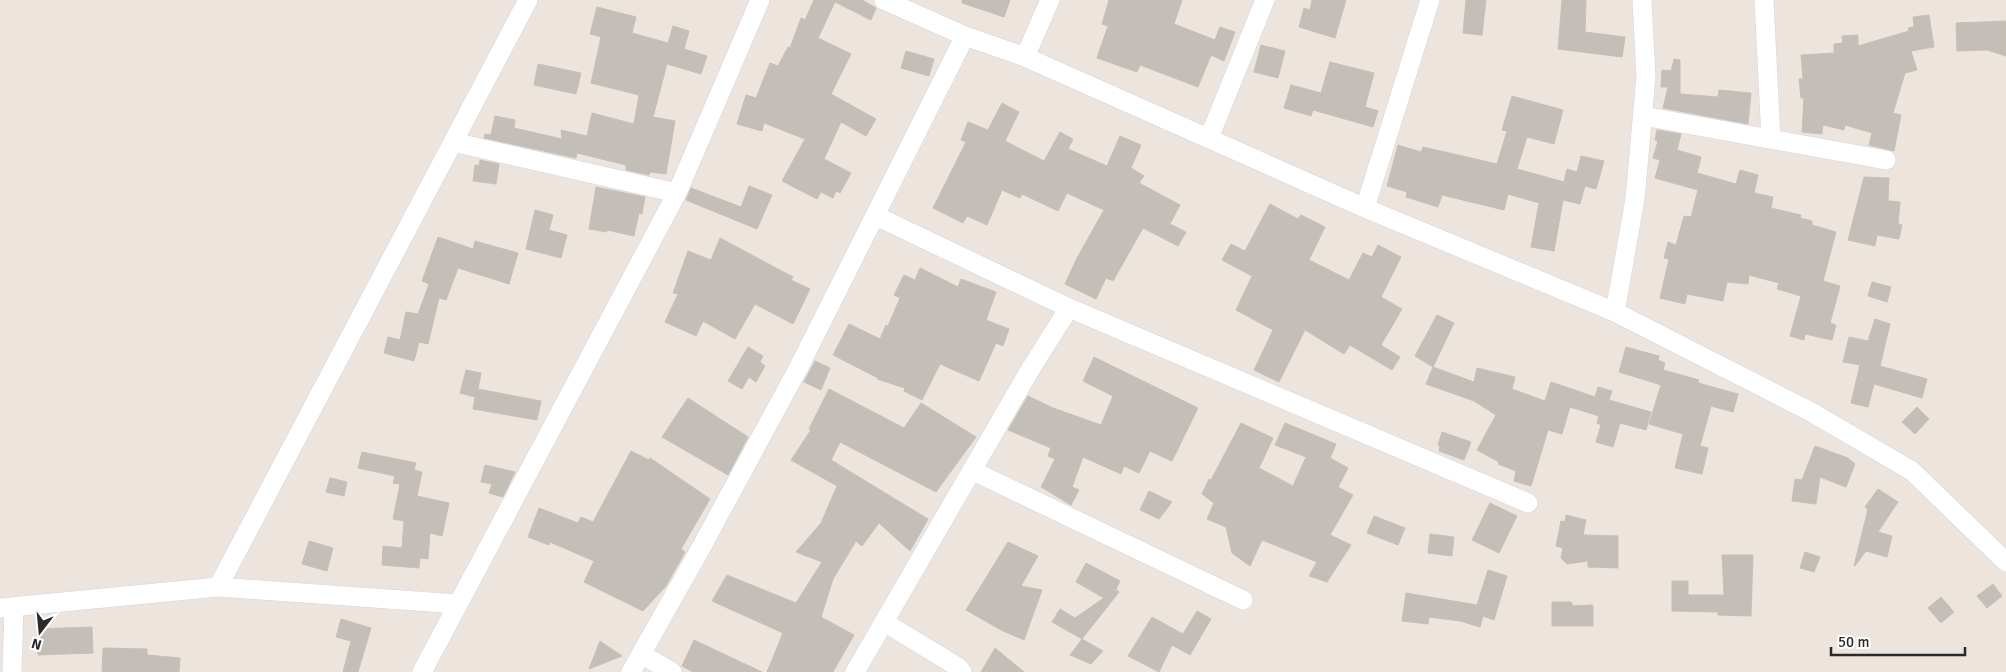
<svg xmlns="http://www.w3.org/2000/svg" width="2006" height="672" font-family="Signika,sans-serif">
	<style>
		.building { fill: #c4beb9; stroke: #c7c0b6 }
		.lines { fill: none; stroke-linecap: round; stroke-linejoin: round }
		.minor-casing { stroke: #d2d6e2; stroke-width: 20 }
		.minor { stroke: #fff; stroke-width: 19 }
	</style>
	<rect width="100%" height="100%" fill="#ece4dd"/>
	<path class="building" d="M814,0H862L876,8L871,20L835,2L818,38L851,54L831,94L876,119L866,136L841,122L824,159L851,173L840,193L836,191L833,198L821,192L817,199L782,181L805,139L764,123L762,131L737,124L746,95L756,98L770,63L778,66L788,47L790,48L801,18L805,20Z
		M962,0H1010L1004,17L962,3Z
		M1109,0H1182L1174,24L1215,40L1220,27L1235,32L1224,61L1211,55L1198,87L1140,65L1137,72L1097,58L1108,26L1102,24Z
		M1312,0H1346L1335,38L1299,27L1304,8L1310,10Z
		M1466,0H1486L1482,35L1463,33Z
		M1562,0H1586L1585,32L1625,37L1622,57L1558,49Z
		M597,7L636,17L632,33L668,43L673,26L689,31L684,49L707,56L701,74L667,64L653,117L675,121L666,174L650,172L649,175L626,170V165L577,153L576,158L484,138L485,134L491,135L495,116L515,120L514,128L562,139L561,130L587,136L592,113L634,124L639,95L591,83L601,37L590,34Z
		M1929,15L1934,47L1911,51L1917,70L1905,73L1893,113L1901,115L1894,151L1869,145L1872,133L1845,125L1844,130L1823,125L1822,134L1802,132L1804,98H1801L1799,79H1803L1801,55L1834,53V44L1843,43L1842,36L1858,35V46L1909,31L1908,28L1914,27L1913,17Z
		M2006,21V56L1987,50L1957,51L1956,23Z
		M1261,45L1285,51L1278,78L1254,72Z
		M906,51L934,59L929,76L901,68Z
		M1674,59L1680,60V94L1718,97L1719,90L1751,93L1748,124L1663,108L1668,87H1661L1662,70L1671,71Z
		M1330,62L1374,73L1365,107L1378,111L1373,127L1313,110L1311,116L1284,108L1291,85L1321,93Z
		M538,64L581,73L576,94L534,85Z
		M1512,96L1563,110L1554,144L1527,137L1517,169L1564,182L1567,169L1577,172L1581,156L1604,161L1596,189L1585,186L1580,204L1563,200L1554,251L1531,247L1539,203L1508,194L1504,210L1442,195L1438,207L1406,197L1407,192L1387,186L1398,145L1421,152L1423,147L1497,164L1507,131L1502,130Z
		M1002,103L1019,112L1005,141L1044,161L1060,132L1073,139L1068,149L1107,166L1120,136L1141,145L1131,168L1144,176L1139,183L1180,205L1170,224L1186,232L1178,246L1143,228L1113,281L1106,278L1096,299L1065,284L1077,258L1104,210L1067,193L1058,211L1022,194L1020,198L1002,190L987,225L967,216L963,223L933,208L966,142L961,140L968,122L988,130Z
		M1657,130L1681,134L1677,150L1701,157L1697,173L1736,184L1740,170L1758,175L1754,193L1773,197L1771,208L1801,215L1800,218L1812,221V225L1836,232L1823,281L1840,286L1830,323L1836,325L1832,340L1805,334L1804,340L1790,336L1801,296L1777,289L1779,283L1749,275L1748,284L1727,282L1723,301L1687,294L1685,304L1660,298L1669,259L1664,258L1668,242L1676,245L1684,216L1691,217L1698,190L1655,178L1660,160L1653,158L1658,141L1655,140Z
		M480,160L499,164L496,184L473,181L475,165L479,166Z
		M1864,177L1889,178L1888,201L1900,202L1898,224L1902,225L1899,239L1877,235L1875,246L1848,240Z
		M749,186L772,195L757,229L686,200L691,188L741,207Z
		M596,187L645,197L642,214L639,213L634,236L607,230V232L589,229Z
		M1270,204L1298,219L1301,215L1325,227L1309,260L1349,280L1363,253L1372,257L1378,245L1401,257L1381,297L1402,309L1381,345L1400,357L1392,370L1350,345L1344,354L1305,330L1279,382L1254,370L1273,330L1236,310L1252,276L1222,260L1231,244L1245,251Z
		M535,210L553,215L549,230L567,235L561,258L526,249Z
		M438,237L473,249L475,241L518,253L509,284L458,268L446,300L439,298L428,344L419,342L414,361L384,353L388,337L400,340L406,312L418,314L429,284L422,281Z
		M720,238L793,277L791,280L810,289L793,324L755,304L735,339L703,321L696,336L665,322L678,294L673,293L688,251L711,260Z
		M920,268L958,287L961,279L996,292L986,320L1009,329L1003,346L996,343L979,381L940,364L922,400L904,391L905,388L877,379L878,378L833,355L849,324L880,339L886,325L888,326L900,298L894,295L904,275L915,280Z
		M1872,282L1891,287L1887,302L1868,296Z
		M1437,315L1454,323L1433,367L1415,356Z
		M1875,319L1890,324L1880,366L1927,379L1922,398L1874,384L1868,407L1851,403L1860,365L1843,362L1849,337L1868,341Z
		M748,347L763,356L760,362L765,366L756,382L749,377L742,389L728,381Z
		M1626,347L1659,356L1658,360L1665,363L1663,370L1699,380L1698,383L1738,394L1733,412L1711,406L1700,446L1708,448L1702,474L1675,468L1683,434L1649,424L1661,385L1619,372Z
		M1094,357L1198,408L1172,461L1150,451L1139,473L1124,466L1121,474L1083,457L1072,487L1079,490L1071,505L1041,487L1055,459L1048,456L1051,448L1008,430L1028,396L1053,408L1101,425L1113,396L1083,381Z
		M815,361L830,368L821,390L804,382Z
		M1433,367L1474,382L1477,368L1515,377L1512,389L1545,401L1551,382L1595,397L1598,387L1612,391L1609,400L1651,412L1646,430L1620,423L1613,447L1596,442L1601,425L1597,423L1599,416L1570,407L1562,434L1548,430L1531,486L1514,481L1516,471L1498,464L1499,462L1477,450L1496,415L1474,401L1426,384Z
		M466,370L481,373L478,389L541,401L537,420L473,409L475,397L460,393Z
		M829,389L904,428L921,403L976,437L936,492L840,442L831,460L928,519L910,551L879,523L862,546L856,541L833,579L821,617L854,635L833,672H767L783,633L712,601L727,575L796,603L822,562L796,552L821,523L837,486L791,460L811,430L809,429Z
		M688,398L748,437L728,475L662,437Z
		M1917,407L1929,419L1915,434L1902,422Z
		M1241,423L1273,438L1259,468L1293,486L1306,457L1275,445L1285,423L1336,444L1330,458L1348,468L1338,487L1353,495L1330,535L1351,545L1327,582L1309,576L1317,562L1262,540L1250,566L1232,553L1226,527L1207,519L1214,503L1202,494L1209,479L1211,480Z
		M1442,432L1471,442L1464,460L1439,451L1440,446L1438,445Z
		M1815,446L1848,458L1855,464L1846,487L1820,477L1816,504L1792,501L1795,479L1802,480Z
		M631,451L649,460L650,458L710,499L681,549L685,552L666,586L643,611L584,582L594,561L550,542L549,545L528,537L539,508L578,523L581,517L593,522Z
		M362,452L416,463L414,470L422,472L417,496L449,503L442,536L430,533L428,559L420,558L419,568L382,565L383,546L402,548L404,521L393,519L400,484L393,483L395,476L358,468Z
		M485,465L515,472L503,497L489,493L492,484L481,482Z
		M330,478L347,482L344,496L326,492Z
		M1878,489L1898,502L1878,532L1892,536L1887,557L1866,551L1855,566H1854L1868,509L1865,507Z
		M1149,491L1172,502L1159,519L1140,510Z
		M1490,503L1517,516L1499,553L1472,540Z
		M1566,515L1586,520L1583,535L1618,536V568L1588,567V561L1567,564L1561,558L1563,548L1556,546L1561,521L1565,522Z
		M1374,516L1405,528L1398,545L1367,533Z
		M1430,534L1454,537L1452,556L1428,553Z
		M309,541L333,548L327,571L302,564Z
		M1008,542L1038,556L1021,586L1042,590L1024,640L1001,630L966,610Z
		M1805,552L1820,557L1814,572L1800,568Z
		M1722,555H1753L1751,616L1718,615V612L1672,611V581H1688V595H1724Z
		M1086,563L1120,581L1115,591L1117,590L1119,592L1082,639L1052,622L1060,609L1075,618L1104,598L1076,582Z
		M1488,570L1507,576L1494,620L1483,616L1480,627L1460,621L1429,617L1428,624L1402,621L1406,593L1477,605Z
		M1993,584L2002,596L1987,608L1977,596Z
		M1941,597L1954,612L1941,623L1928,608Z
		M1552,602H1571L1573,606L1593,605V626H1552Z
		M1197,611L1211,619L1190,655L1172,645L1159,672L1128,656L1152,617L1183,634Z
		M341,619L371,628L358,672H343L351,641L336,637Z
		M92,627L93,653L38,655L37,629Z
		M1082,639L1103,651L1091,664L1070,655Z
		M694,640L762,672H693L682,666Z
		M600,641L622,656L589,669Z
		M103,648L147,649V655L180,658L179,672H102Z
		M995,648L1024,672H981Z"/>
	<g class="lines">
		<defs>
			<path id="minor" d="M884,0L965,36L1025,57L1365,208L1615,312L1813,413L1912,471L2006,562
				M1764,0L1771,139
				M1025,57L1050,0
				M1643,116L1886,160
				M1209,138L1265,0
				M453,142L677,193
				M1365,208L1430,0
				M876,216L1069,308L1528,503
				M1615,312L1635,199L1646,76L1642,0
				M973,471L1243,600
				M218,587L528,0
				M0,608L218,587L458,604
				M884,622L958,667L962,672
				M641,654L672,672
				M12,672L14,607
				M422,672L677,193L760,0
				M631,672L697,555L799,367L965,36
				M855,672L1030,370L1069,308"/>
		</defs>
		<use href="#minor" class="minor-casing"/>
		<use href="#minor" class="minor"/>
	</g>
	<g transform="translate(40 632) rotate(196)" stroke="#ffffff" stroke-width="4" paint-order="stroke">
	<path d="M0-4L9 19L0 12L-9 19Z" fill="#2a2a2a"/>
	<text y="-8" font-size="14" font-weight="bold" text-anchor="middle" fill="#2a2a2a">N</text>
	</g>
	<path d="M1831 647v8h134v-8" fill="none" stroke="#2a2a2a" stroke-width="2.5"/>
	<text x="1838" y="647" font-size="15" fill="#2a2a2a" stroke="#ffffff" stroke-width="4" paint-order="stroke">50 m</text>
</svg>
